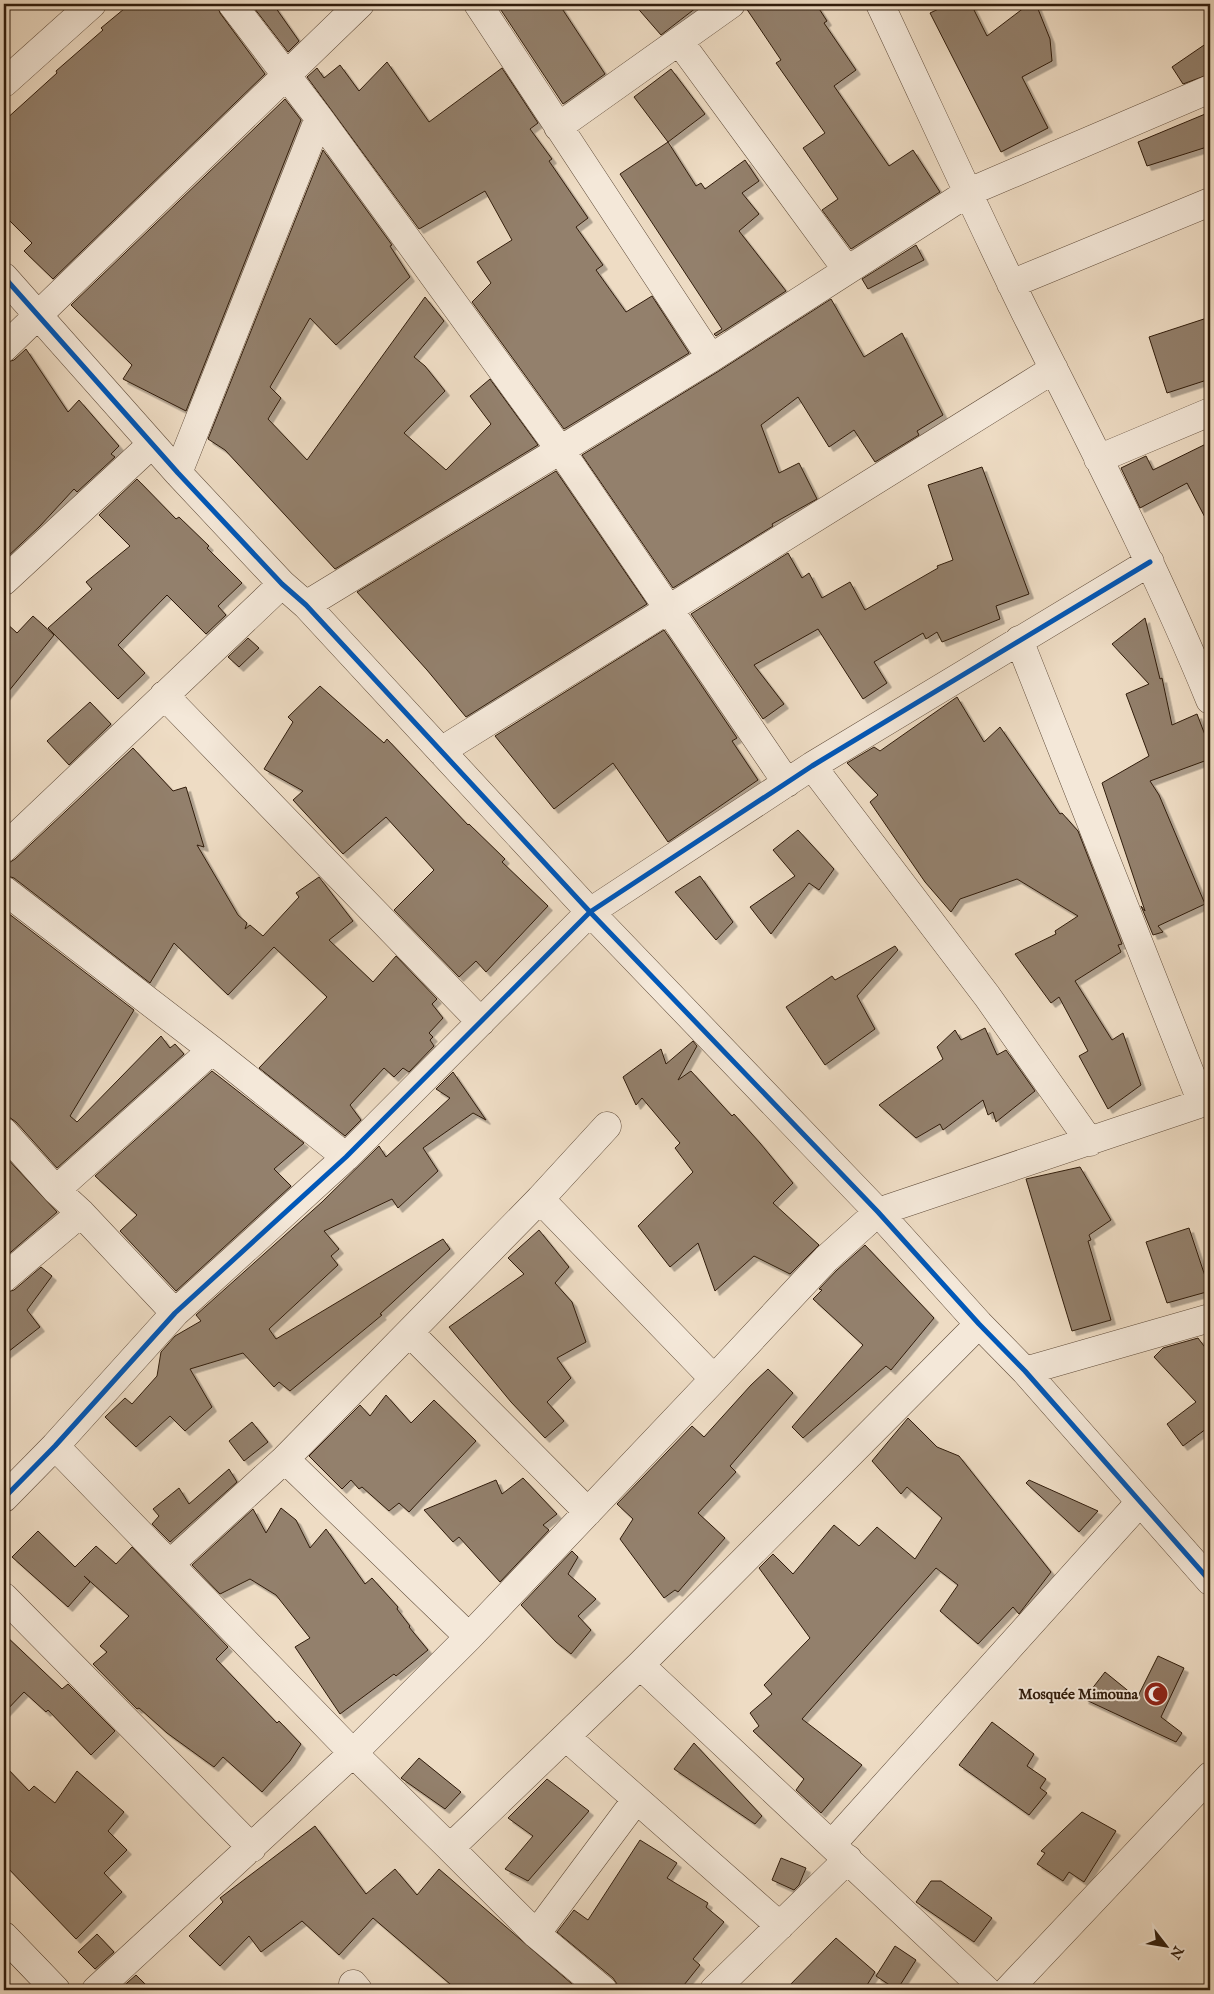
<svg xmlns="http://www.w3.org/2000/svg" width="1214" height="1994" font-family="'IM FELL English',serif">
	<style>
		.building { fill: #93806c; stroke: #301c0c; filter: url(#shadow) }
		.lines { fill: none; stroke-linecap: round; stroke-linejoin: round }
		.street-casing { stroke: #604c3a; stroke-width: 29 }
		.secondary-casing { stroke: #301c0c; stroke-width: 29 }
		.street { stroke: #f4e8d9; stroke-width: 28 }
		.secondary { stroke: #f4e8d9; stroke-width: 28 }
		.cycleway-casing { stroke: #f4e8d9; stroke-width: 8 }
		.cycleway { stroke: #0057b8; stroke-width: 5 }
		.labels { text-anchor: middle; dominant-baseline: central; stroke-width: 4; stroke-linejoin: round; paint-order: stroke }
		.poi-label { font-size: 15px; font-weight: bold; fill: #301c0c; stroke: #f4e8d9; text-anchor: end }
	</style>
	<defs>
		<filter id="shadow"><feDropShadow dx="4.5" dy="4.5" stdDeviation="0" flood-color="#0004"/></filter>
	</defs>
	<rect width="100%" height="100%" fill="#eedcc4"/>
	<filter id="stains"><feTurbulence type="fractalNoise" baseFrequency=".004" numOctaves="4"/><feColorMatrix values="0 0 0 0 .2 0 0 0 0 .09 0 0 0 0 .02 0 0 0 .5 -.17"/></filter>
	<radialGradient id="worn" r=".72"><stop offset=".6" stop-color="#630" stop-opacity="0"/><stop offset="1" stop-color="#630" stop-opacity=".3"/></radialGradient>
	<path class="building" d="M130,4H217L220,13L265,74L53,279L24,251L32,243L4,215V121L57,73L56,71L103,30L101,28Z
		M251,4H273L299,41L288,52Z
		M497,4H559L605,74L563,104Z
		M634,4H701L661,35Z
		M746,4H816L827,21L824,23L856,70L834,86L889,166L913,150L940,192L851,249L822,210L838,199L803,148L825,133L776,63L781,60L746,8Z
		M949,4H971L987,36L1029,4H1036L1050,39L1052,61L1022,77L1048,128L1001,152L930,13Z
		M1210,41V74L1183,84L1172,67Z
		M387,62L429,122L502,68L538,123L530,129L552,159L549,161L588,218L576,227L603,265L596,270L626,312L652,296L689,353L564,429L472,302L491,283L477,262L512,240L485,191L419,229L307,77L317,68L324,78L340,65L359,91Z
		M671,69L705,114L668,142L634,97Z
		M285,99L301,120L186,411L123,379L132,365L71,305Z
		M1210,112V146L1147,166L1138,142Z
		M668,142L696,186L701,183L705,189L745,160L759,181L742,193L759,214L739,231L786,291L716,336L714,334L722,329L620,174Z
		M323,150L392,245L390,246L410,277L336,345L310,318L270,387L281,398L268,419L307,460L425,297L444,321L414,357L425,366L445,391L404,433L446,470L491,424L470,396L490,379L538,445L335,569L225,450L208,439Z
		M916,245L924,260L868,289L862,279Z
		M831,299L864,357L902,333L943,415L917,431L919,435L875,462L854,430L829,447L798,397L761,425L779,473L799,463L817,499L772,524L773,526L673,588L582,455L719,371Z
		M1210,317V379L1167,393L1149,337Z
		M26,349L68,412L79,400L119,446L111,454L115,457L77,492L74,489L40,526L4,560V363L14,360Z
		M1210,442V527L1187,483L1140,508L1121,468L1146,456L1153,470Z
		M982,467L1029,594L996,606L1000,619L942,642L937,632L926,639L923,633L874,662L887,683L863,699L818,629L754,665L784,704L763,719L691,614L788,553L802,578L809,573L822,598L850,582L865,610L938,568L937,566L953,560L928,485Z
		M556,471L647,604L466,717L427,670L357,592Z
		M137,479L176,519L179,517L209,546L207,548L242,583L218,606L226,615L206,634L167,595L118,645L145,673L118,699L48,628L92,589L86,582L130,546L99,515Z
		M33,616L54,635L4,697V621L17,633Z
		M1145,618L1160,679L1162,678L1172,725L1197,714L1210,748V759L1150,781L1159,795L1205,904L1158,926L1163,932L1153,935L1141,906L1145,911L1102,783L1149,756L1126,694L1149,684L1112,644Z
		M664,630L737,738L732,741L758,780L668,842L613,763L554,809L495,736Z
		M248,638L259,648L239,667L228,657Z
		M320,686L384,743L387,739L468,825L469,824L505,859L502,862L548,906L486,972L476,961L459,977L394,910L434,870L386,817L343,854L293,800L303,791L264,769L293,722L288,717Z
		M957,697L984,742L1000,727L1060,814L1062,813L1078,831L1122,944L1118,945L1121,952L1075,981L1112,1040L1123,1033L1141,1085L1108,1109L1079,1056L1088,1051L1059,997L1051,1003L1015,954L1056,934L1055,931L1078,916L1017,879L960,899L951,912L925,882L870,802L878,795L847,763L874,747L880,751Z
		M90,702L111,724L69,765L47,741Z
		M133,748L173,791L186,787L204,847L197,845L238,915L247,923L245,929L250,925L263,936L299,897L296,893L319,877L353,921L329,940L373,982L396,956L437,999L432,1004L443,1018L429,1033L433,1037L430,1040L434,1046L409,1072L403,1068L394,1077L384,1068L350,1105L361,1120L345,1136L259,1068L327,997L274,947L228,995L174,943L150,983L14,878L4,875V866L15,859Z
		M798,830L834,869L819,890L809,883L771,934L750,907L795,876L773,850Z
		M700,876L733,922L716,940L675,892Z
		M4,910L134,1010L70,1116L77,1122L161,1036L170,1048L175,1044L184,1054L57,1168L16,1122L9,1117H4Z
		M895,946L898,950L857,996L875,1029L825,1065L786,1007L832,976L835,980Z
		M985,1028L997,1055L1006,1050L1035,1091L996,1122L993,1112L988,1115L983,1100L943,1130L940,1124L916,1138L879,1105L943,1059L937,1047L955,1030L961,1040Z
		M693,1041L697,1046L678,1080L691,1071L732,1116L734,1114L760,1143L793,1183L773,1203L819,1245L790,1274L754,1256L715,1291L698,1243L670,1267L638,1226L693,1172L675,1148L680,1143L642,1098L636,1105L623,1077L661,1049L666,1064Z
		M212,1071L304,1143L274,1169L291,1186L176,1291L120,1231L137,1215L95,1176Z
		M453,1072L486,1120L473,1113L423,1148L438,1171L398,1208L392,1199L324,1231L339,1249L331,1256L338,1265L269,1329L276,1339L443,1239L450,1249L380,1314L382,1315L290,1391L279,1382L274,1387L243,1353L190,1369L212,1407L185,1431L170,1416L136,1447L105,1417L125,1398L132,1404L157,1376L161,1352L175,1336L201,1321L196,1315L322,1202L379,1146L386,1157L450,1098L436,1089Z
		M4,1155L57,1212L4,1258Z
		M1080,1167L1111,1220L1089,1235L1091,1240L1088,1241L1111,1320L1072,1331L1026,1179Z
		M1189,1228L1210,1291L1167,1303L1146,1242Z
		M539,1230L569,1267L555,1283L572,1302L586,1342L557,1358L571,1378L547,1402L564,1421L545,1438L511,1402L449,1327L524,1274L508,1258Z
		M865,1245L934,1318L891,1370L886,1366L803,1438L792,1427L863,1345L813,1299L822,1290L819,1289L837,1270Z
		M41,1267L52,1276L27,1310L40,1327L4,1355V1293L14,1290Z
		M1198,1338L1210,1354V1426L1183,1446L1167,1424L1196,1402L1154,1357L1163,1348Z
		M768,1369L793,1393L730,1466L736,1472L698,1513L725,1538L678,1592L675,1590L664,1598L620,1539L633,1519L617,1504L692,1426L704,1437L751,1385Z
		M386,1395L411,1423L434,1400L476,1441L409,1512L399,1503L389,1511L362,1487L359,1489L351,1480L342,1489L309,1456L360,1405L370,1416Z
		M908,1418L937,1447L959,1456L1051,1572L1019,1614L1013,1607L978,1644L940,1611L958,1585L936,1568L802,1719L862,1765L821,1813L796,1790L804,1779L753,1731L759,1726L750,1713L772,1694L764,1685L810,1638L759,1568L773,1554L793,1574L834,1525L859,1546L877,1527L915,1559L942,1518L907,1487L901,1494L872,1461Z
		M252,1422L268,1442L244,1461L229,1441Z
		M229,1469L237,1482L170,1542L152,1524L159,1516L153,1509L179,1488L189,1504Z
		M523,1478L557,1514L543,1525L549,1530L500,1582L459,1537L453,1542L424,1510L496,1480L502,1494Z
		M1029,1480L1098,1511L1079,1532L1026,1483Z
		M281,1508L296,1520L310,1548L326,1529L365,1584L372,1578L398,1607L397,1609L410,1626L409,1627L428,1650L396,1676L394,1674L340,1714L295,1647L310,1638L276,1595L250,1579L220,1594L192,1565L253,1509L266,1533Z
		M38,1531L75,1567L96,1546L116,1564L132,1547L228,1647L216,1659L277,1723L279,1721L301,1744L290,1761L262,1792L223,1757L214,1767L167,1733L139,1708L137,1709L93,1664L107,1652L100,1646L129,1616L84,1576L90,1582L68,1607L12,1557Z
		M572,1551L578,1557L568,1574L596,1599L578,1616L591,1630L571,1654L556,1642L521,1605Z
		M4,1634L62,1689L68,1684L115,1731L91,1755L48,1710L46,1712L24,1692L4,1713Z
		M1158,1656L1184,1668L1161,1717L1182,1733L1176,1742L1084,1699L1105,1672L1137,1698Z
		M992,1722L1034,1754L1027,1766L1046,1779L1040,1788L1047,1793L1029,1815L959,1765Z
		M694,1743L762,1816L755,1824L674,1769Z
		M419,1758L461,1792L445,1809L401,1778Z
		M4,1765L29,1791L34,1786L55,1803L77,1771L124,1812L108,1831L127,1850L104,1873L122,1892L76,1939L4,1864Z
		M547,1779L589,1811L528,1881L505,1869L533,1836L508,1818Z
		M1082,1812L1116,1831L1084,1882L1069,1872L1063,1881L1037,1864L1045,1853L1041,1851Z
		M315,1826L366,1894L395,1869L417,1895L439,1869L579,1990H457L373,1918L339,1955L302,1921L261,1952L249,1936L220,1966L189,1936L223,1902L220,1898Z
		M640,1840L677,1863L667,1878L708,1903L706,1907L724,1922L693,1959L700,1965L680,1990H618L617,1984L613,1978L557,1932L574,1910L588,1920Z
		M781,1858L806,1868L799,1885L794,1890L772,1880Z
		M931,1881H941L992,1918L974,1942L916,1902Z
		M97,1934L114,1952L95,1969L78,1952Z
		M836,1938L875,1972L864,1990H785Z
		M895,1946L916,1960L897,1990L876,1976Z
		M136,1975L151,1990H119Z"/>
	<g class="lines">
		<defs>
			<path id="street" d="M232,4L319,118L561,451L787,783
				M478,4L711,358
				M880,4C928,106 975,210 1025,312C1089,440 1156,567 1210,700
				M679,41L847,270
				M4,83L92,4
				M558,127L731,4
				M4,277L178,473L282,584L306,605L590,912L878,1212L979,1324L1025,1371L1210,1581
				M1011,284L1210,202
				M4,348L360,4
				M1098,459L1210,412
				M178,473L319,118
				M4,581L152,444
				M306,605L711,358L969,192L1210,89
				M164,695L481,1022
				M441,751L1054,369
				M812,766L987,996L1090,1142
				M4,848L282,584
				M4,890L212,1050L346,1157
				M4,1132L56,1190L81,1213L175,1313
				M56,1190L212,1050
				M540,1199L714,1379
				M4,1278L81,1213
				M410,1333L588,1512
				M1025,1371L1210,1318
				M55,1446L353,1753L450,1848L640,1665L979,1324
				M4,1498L55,1446L175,1313L346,1157L590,912L812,766L1150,562
				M171,1563L285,1459L540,1199L607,1126
				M4,1597L252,1848
				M469,1637L714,1379L826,1259L878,1212L1202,1103L1019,640
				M640,1665L986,1990
				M566,1737L780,1926
				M832,1844L1140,1502
				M450,1848L536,1934L603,1990
				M536,1934L636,1800
				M353,1984L358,1990
				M96,1990L353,1753L469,1637L285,1459
				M714,1990L848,1859
				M1008,1990L1210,1776"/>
			<path id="secondary" d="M4,1936L56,1990"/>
		</defs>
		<use href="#street" class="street-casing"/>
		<use href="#secondary" class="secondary-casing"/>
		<use href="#street" class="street"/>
		<use href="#secondary" class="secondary"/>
		<defs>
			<path id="cycleway" d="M4,277L178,473L282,584L306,605L590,912L878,1212L979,1324L1025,1371L1210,1581
				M4,1498L55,1446L175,1313L346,1157L590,912L812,766L1150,562"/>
		</defs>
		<use href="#cycleway" class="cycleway-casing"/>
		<use href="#cycleway" class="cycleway"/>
	</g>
	<defs>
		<symbol id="mosque-disc" viewBox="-11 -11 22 22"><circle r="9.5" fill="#8f2418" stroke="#f4e8d9"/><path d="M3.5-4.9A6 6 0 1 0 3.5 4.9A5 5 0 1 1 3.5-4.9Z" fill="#fff"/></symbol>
	</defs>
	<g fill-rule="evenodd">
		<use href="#mosque-disc" x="1142" y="1680" width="28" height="28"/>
	</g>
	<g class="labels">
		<g class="poi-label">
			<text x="1138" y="1694">Mosquée Mimouna</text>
		</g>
	</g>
	<rect width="1214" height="1994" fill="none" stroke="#eedcc4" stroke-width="20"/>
	<rect x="5" y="5" width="1204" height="1984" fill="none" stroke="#301c0c" stroke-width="2.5"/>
	<rect x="10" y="10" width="1194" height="1974" fill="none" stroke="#301c0c"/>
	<g transform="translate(1166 1946) rotate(121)" stroke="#f4e8d9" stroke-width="4" paint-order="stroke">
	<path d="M0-4L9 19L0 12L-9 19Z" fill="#301c0c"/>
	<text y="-8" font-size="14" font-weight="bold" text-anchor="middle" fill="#301c0c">N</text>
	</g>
	<rect width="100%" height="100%" filter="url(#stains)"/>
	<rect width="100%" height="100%" fill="url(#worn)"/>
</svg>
